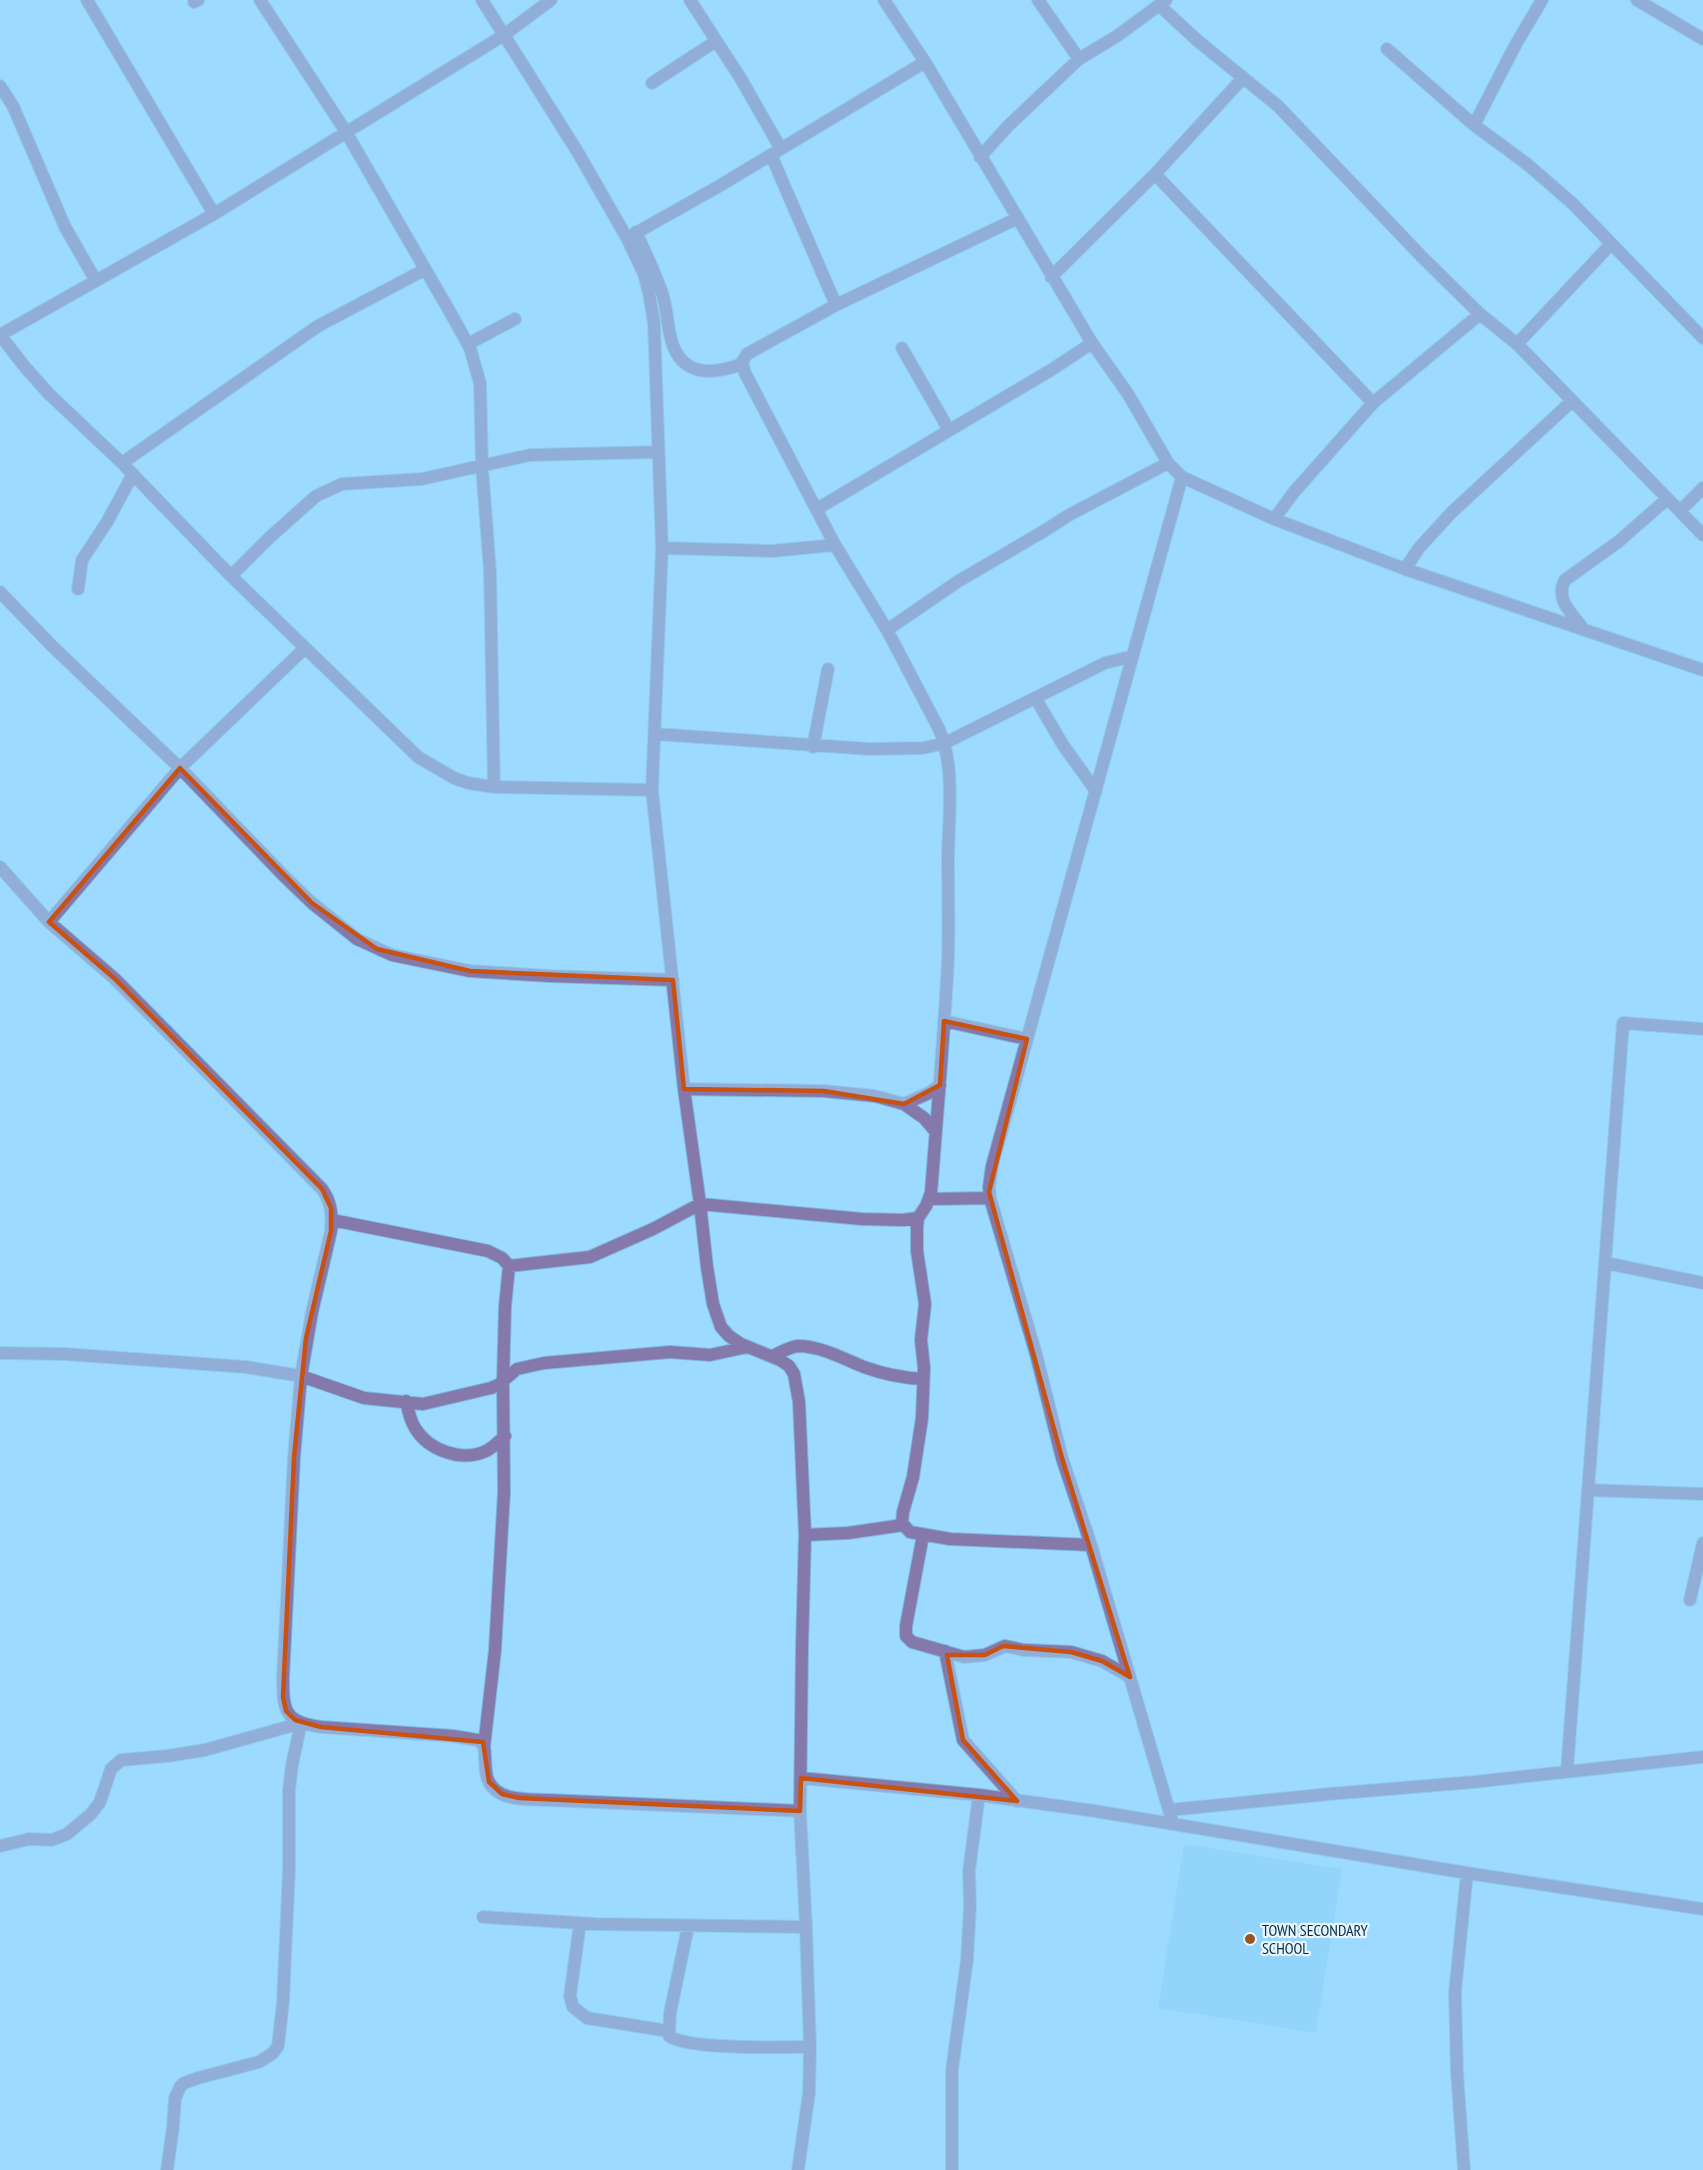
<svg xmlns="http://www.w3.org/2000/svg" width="1703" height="2170" font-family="'PT Sans Narrow',sans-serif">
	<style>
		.built { fill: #88cdf4 }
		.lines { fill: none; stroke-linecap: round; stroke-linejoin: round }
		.minor-casing { stroke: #7fb8d9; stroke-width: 14 }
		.minor { stroke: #8479aa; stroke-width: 12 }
		.marked { fill: none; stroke: #c75214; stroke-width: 4.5; stroke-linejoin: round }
		.poi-dot { fill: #965422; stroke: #e6f5fe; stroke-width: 2 }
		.labels { text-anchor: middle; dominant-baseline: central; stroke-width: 4.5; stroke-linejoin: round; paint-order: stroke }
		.poi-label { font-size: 16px; fill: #092d3f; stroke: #e6f5fe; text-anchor: start }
	</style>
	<rect width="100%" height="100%" fill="#9cdbff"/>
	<path class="built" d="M1184,1844L1342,1869L1316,2033L1158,2008Z"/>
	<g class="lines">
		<defs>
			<path id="minor" d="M87,0L214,214
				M260,0L346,132L450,312L470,348L480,383L482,467L490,571L494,787
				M482,0L577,151L627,238L644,274L649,293L654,323L662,548L652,790L684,1089L700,1204L707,1267L713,1304L721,1327L729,1336L741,1344L780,1360L789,1366L794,1374L799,1402L805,1535L802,1647L800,1811L806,1927L810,2047L809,2093L798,2170
				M690,0L741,79L781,149
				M884,0L925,62L1092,343L1128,394L1168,463L1182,477L1274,519L1405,569L1703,670
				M1038,0L1079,59
				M1637,0L1703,39
				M194,2L198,0
				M1159,5L1198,41L1278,106L1423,258L1480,314L1517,344L1703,535
				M1387,49L1474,125L1527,164L1572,203L1703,338
				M652,83L716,41
				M0,86L13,106L65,227L96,281
				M1474,125L1516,44L1542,0
				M771,155L836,305
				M980,157L1008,126L1079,59L1117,36L1166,0
				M1155,174L1373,403
				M1018,218L836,305L747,354L742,362L745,373L835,545L887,630L939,729C955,765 949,816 948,855C948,890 949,925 948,960C944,1038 937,1115 931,1193L926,1206L918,1218L917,1227V1251L925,1304L921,1340L924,1368L922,1418L913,1477L903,1512L902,1523L910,1532L950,1539L1091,1545
				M636,232C645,252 655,272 662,293C667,308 667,324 671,339C681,377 712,375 742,364
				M627,238L721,185L925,62
				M1051,277L1155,174L1243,78
				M0,335L25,367L49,394L122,463L231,576L418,757L454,778L468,783L494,787L652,790
				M0,335L214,214L504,35L551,0
				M468,344L515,319
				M1517,344L1611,244
				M902,348L949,430
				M122,463L318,326L424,270
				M817,509L1051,370L1092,343
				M1680,511L1703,488
				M1274,519L1294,492L1373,403L1480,314
				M662,548L772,551L835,545
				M1405,569L1419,548L1451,513L1572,401
				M231,576L269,538L316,496L342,484L422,479L530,455L658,452
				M78,589L82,560L107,522L133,474
				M0,592L52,646L180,768L286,878L312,903L357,939L392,955L470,971L550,976L673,980
				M887,630L957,582L1044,531L1069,515L1168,463
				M1584,630C1573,614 1554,600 1565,580L1618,542L1667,499
				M1036,699L1063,745L1096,791
				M655,734L870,749L923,748L945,743L1105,663L1133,656
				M813,747L828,669
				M0,867L49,922L115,979L322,1189C332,1203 332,1215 331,1231L312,1312L301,1376L294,1457L283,1678C283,1712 285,1722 321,1727L453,1736L477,1740L482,1743L484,1747C486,1757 484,1771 488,1780C497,1802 528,1799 548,1800L800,1811
				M49,922L180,768L305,648
				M944,1021L1027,1039
				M684,1089L824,1091L875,1096L904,1104L924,1118L936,1132
				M904,1104L929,1093L940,1085
				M930,1199L990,1198
				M332,1220L488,1251L502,1258L509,1266L505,1307L503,1381L504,1492L495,1650L484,1747
				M1606,1263L1703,1283
				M509,1266L590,1257L653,1229L700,1204L862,1219L903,1220L918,1218
				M0,1353L65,1354L246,1367L301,1376L364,1398L423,1404L491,1388L498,1385L517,1369L544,1363L670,1352L710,1355L747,1347
				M772,1356C780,1353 789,1347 798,1346C821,1346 844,1359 864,1367C883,1374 904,1378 923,1379
				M406,1401C408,1410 410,1420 415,1428C429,1451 462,1462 486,1451C493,1448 499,1441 505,1436
				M1588,1490L1703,1494
				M805,1535L848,1533L903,1525
				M923,1535L906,1626V1636L912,1642L964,1657L985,1655L1005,1646L1024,1650L1071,1652L1102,1661L1130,1677
				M1690,1600L1703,1543
				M945,1651L963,1740L1017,1801
				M1567,1771L1623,1023L1703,1029
				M801,1778L979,1795L1095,1811L1467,1873L1703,1909
				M1170,1810L1329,1794L1474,1782L1703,1757
				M1173,1824L1091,1545L1062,1458L1036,1354L990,1198L989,1187L992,1166L1182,477
				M0,1846L29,1839L52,1840L67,1834L91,1814L100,1802L111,1769L121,1760L167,1756L205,1750L301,1723L292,1765L289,1790V1869L283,2002L278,2046L273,2053L259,2062L198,2078L184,2083L180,2087L175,2098L173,2127L167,2170
				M483,1917L595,1924L806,1927
				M580,1923L570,1996L573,2007L587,2018L668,2031
				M688,1927L670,2013L669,2036C689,2050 781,2047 810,2047
				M952,2170V2070L967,1960L970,1907L969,1871L979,1795
				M1464,2170L1457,2073L1455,1992L1467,1873"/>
		</defs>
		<use href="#minor" class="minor-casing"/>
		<use href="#minor" class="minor"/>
	</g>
	<path d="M0 0H1703V2170H0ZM180,768L312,903L377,949L470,971L673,980L684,1089L824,1091L904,1104L940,1085L944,1021L1027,1039L989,1192L1062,1458L1130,1677L1102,1661L1071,1652L1003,1646L985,1655H947L963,1740L1017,1801L801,1778L800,1811L519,1798L502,1794L489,1782L483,1742L321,1727L295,1720L286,1711L283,1697L294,1457L306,1338L331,1231V1208L322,1189L115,979L49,922Z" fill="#9cdbff" fill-opacity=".55" fill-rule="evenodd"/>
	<path class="marked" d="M180,768L312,903L377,949L470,971L673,980L684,1089L824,1091L904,1104L940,1085L944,1021L1027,1039L989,1192L1062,1458L1130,1677L1102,1661L1071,1652L1003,1646L985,1655H947L963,1740L1017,1801L801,1778L800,1811L519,1798L502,1794L489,1782L483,1742L321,1727L295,1720L286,1711L283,1697L294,1457L306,1338L331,1231V1208L322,1189L115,979L49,922Z"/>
	<circle class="poi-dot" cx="1250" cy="1939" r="6"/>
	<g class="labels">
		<g class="poi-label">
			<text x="1262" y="1930">TOWN SECONDARY<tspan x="1262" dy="18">SCHOOL</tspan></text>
		</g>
	</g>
</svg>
